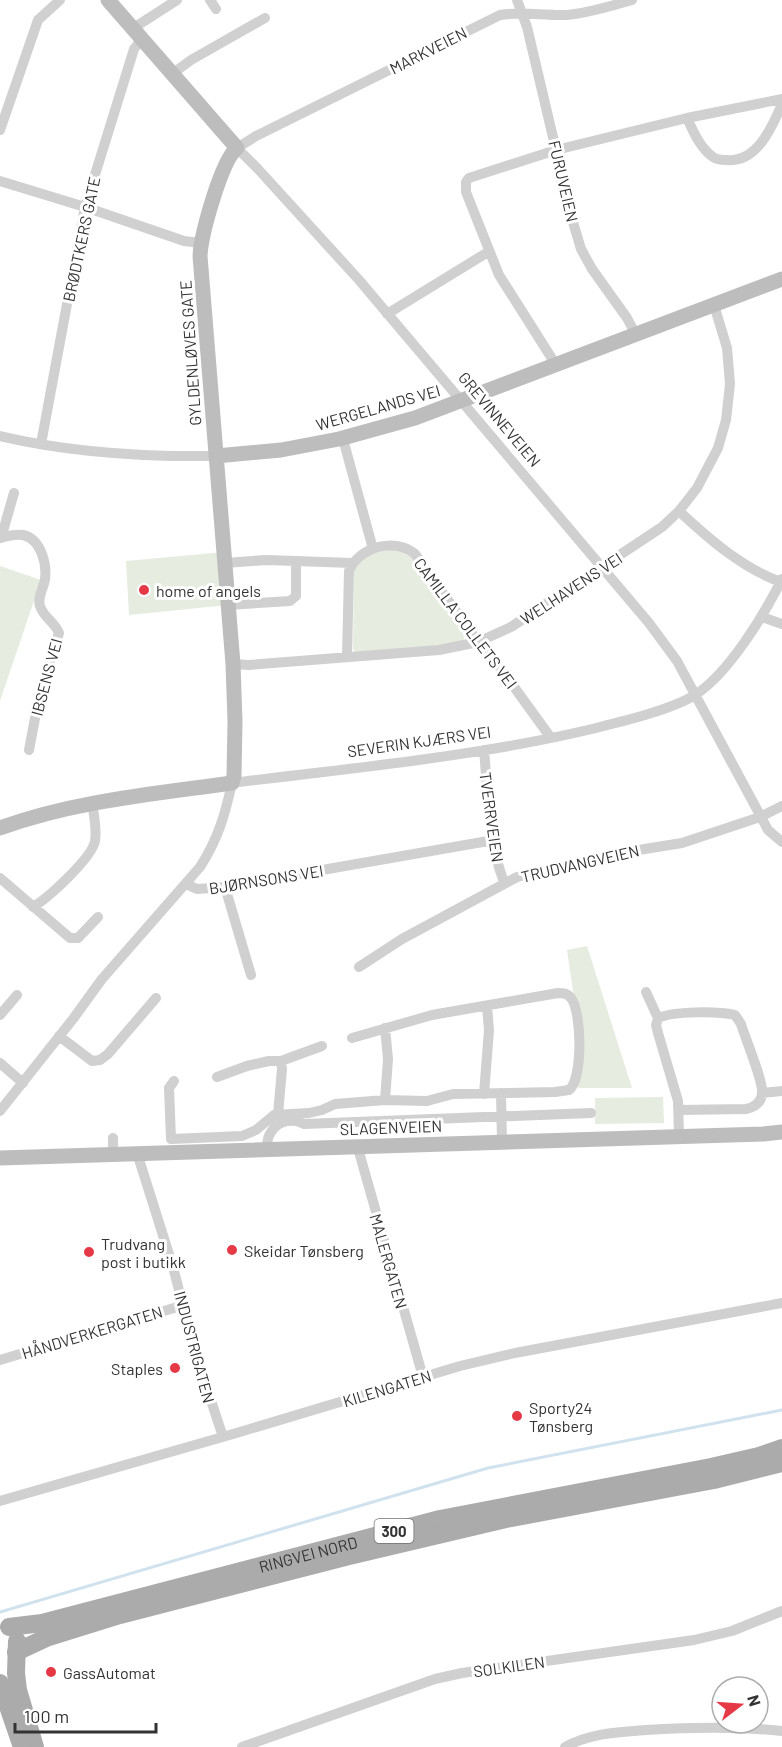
<svg xmlns="http://www.w3.org/2000/svg" width="782" height="1747" font-family="Barlow,sans-serif">
	<style>
		.green { fill: #e6ecdf }
		.lines { fill: none; stroke-linecap: round; stroke-linejoin: round }
		.stream { stroke: #cfe2ee; stroke-width: 3 }
		.street { stroke: #d0d0d0; stroke-width: 10 }
		.secondary { stroke: #bdbdbd; stroke-width: 15 }
		.primary { stroke: #ababab; stroke-width: 18 }
		.poi-dot { fill: #e63946; stroke: #fff; stroke-width: 2 }
		.labels { text-anchor: middle; dominant-baseline: central; stroke-width: 6; stroke-linejoin: round; paint-order: stroke }
		.shield { fill: #fff; stroke: #707070; stroke-width: 1.5 }
		.shield-label { font-size: 15px; font-weight: bold; fill: #333 }
		.street-label { font-size: 16px; fill: #333; stroke: #fff }
		.poi-label { font-size: 16px; fill: #333; stroke: #fff; text-anchor: start }
	</style>
	<rect width="100%" height="100%" fill="#fff"/>
	<path class="green" d="M394,549L408,553L466,632L463,641L445,645L355,652L353,649L354,572C359,554 377,553 394,549Z
		M224,552L228,605L129,615L126,561Z
		M0,566L41,580L0,701Z
		M587,946L632,1088H578L574,997L567,950Z
		M663,1097L664,1123L595,1124V1098Z"/>
	<g class="lines">
		<path class="stream" d="M0,1612L488,1468L782,1410"/>
		<path class="street" d="M210,0L216,9
			M517,0L527,27L556,150L563,189L581,249L592,269L627,318L636,335
			M632,0C611,6 589,13 567,15C544,16 522,11 500,15L256,136L237,148L258,169L359,280L649,623L677,661L768,830L782,842
			M132,29L177,0
			M172,74L191,60L265,18
			M687,118C693,131 700,148 713,157C717,160 722,160 727,160C757,163 772,127 782,104
			M0,130L38,20L60,0
			M0,181L85,207L184,241L201,243
			M387,314L488,252
			M556,365L499,275L466,192V182L469,178L556,150L687,118L782,99
			M0,436C72,453 143,457 216,456
			M343,439L373,549
			M41,444L85,207L134,49L141,40
			M679,511C709,539 742,568 781,582
			M0,538C7,536 16,534 23,535C41,539 47,564 45,579C44,587 37,598 40,606C43,617 55,622 59,633L40,692L29,750
			M1,538L14,493
			M296,561L352,563
			M225,563L266,560L296,561V596L290,601L228,605
			M762,617L782,624
			M347,657L349,571C358,547 396,537 415,554L478,642L488,651L551,738
			M233,664L249,665L439,650L478,642L511,627L662,527L679,511L697,488L718,448L726,420L730,384L727,348L714,305
			M484,750C488,793 488,842 504,882
			M0,878L70,938H78L98,917
			M186,884L197,889L225,887L494,840
			M225,887L251,975
			M33,907C48,898 92,858 95,841C97,829 94,815 92,803
			M359,967L402,939L517,877L620,853L682,843L760,817L782,806
			M646,992L658,1018L656,1025L658,1033L678,1101L679,1136
			M0,1015L17,995
			M658,1018C674,1011 718,1011 735,1015L741,1024C745,1038 764,1082 762,1094C761,1103 755,1107 746,1109L679,1110
			M385,1028L388,1059L385,1100
			M59,1036L92,1061L100,1060L108,1054L156,998
			M0,1063L23,1083
			M217,1077L247,1066L269,1061H281L322,1046
			M174,1081L169,1088L171,1139L242,1136L256,1130L274,1115L309,1113L322,1110L335,1104L385,1100L427,1101L453,1094L555,1092L569,1090C583,1079 582,1012 571,998C567,993 563,993 558,993L432,1015L352,1038
			M501,1093L502,1142
			M762,1093L782,1091
			M484,1094L489,1030L487,1006
			M0,1111L73,1019L102,979L200,867C218,839 225,815 232,783C352,768 474,757 592,729C620,722 671,710 695,695C729,673 764,615 782,579
			M278,1114L282,1069L281,1061
			M353,1146L359,1152L423,1377
			M267,1149C266,1133 277,1119 295,1121C298,1121 301,1123 304,1124L591,1113
			M137,1153L173,1267L195,1352L223,1437
			M113,1154V1138
			M0,1360L184,1305
			M0,1501L233,1434L460,1366L515,1353L782,1303
			M242,1747L435,1679L462,1673L694,1640L732,1631L782,1611
			M565,1747C590,1733 619,1732 646,1730C692,1727 736,1726 782,1731"/>
		<path class="secondary" d="M216,456L281,450L339,439L415,418L782,279
			M0,828C75,801 154,794 232,783L234,776L235,721L233,664L200,256C201,235 221,161 237,148L108,0
			M0,1158L763,1134L782,1132"/>
		<g class="primary">
			<path id="s1" d="M9,1627L42,1623L440,1519L711,1467L759,1456L782,1448"/>
			<path d="M17,1641L16,1673L18,1690L35,1747"/>
			<path d="M16,1652L46,1638L120,1615L349,1556L506,1519L714,1480L782,1463"/>
			<path d="M0,1683L22,1747"/>
		</g>
	</g>
	<g class="poi-dot">
		<circle cx="144" cy="590" r="6"/>
		<circle cx="232" cy="1250" r="6"/>
		<circle cx="89" cy="1252" r="6"/>
		<circle cx="175" cy="1368" r="6"/>
		<circle cx="517" cy="1416" r="6"/>
		<circle cx="51" cy="1672" r="6"/>
	</g>
	<g class="labels">
		<rect class="shield" x="374.5" y="1519" width="39" height="24" rx="4.5"/>
		<g class="shield-label">
			<text x="394" y="1531">300</text>
		</g>
		<g class="street-label">
			<text transform="translate(428 50) rotate(-27)">MARKVEIEN</text>
			<text transform="translate(564 181) rotate(77)">FURUVEIEN</text>
			<text transform="translate(81 239) rotate(-78)">BRØDTKERS GATE</text>
			<text transform="translate(190 353) rotate(-94)">GYLDENLØVES GATE</text>
			<text transform="translate(378 407) rotate(-16)">WERGELANDS VEI</text>
			<text transform="translate(500 419) rotate(50)">GREVINNEVEIEN</text>
			<text transform="translate(571 588) rotate(-33)">WELHAVENS VEI</text>
			<text transform="translate(466 623) rotate(53)">CAMILLA COLLETS VEI</text>
			<text transform="translate(46 677) rotate(-75)">IBSENS VEI</text>
			<text transform="translate(419 741) rotate(-8)">SEVERIN KJÆRS VEI</text>
			<text transform="translate(492 817) rotate(82)">TVERRVEIEN</text>
			<text transform="translate(580 863) rotate(-13)">TRUDVANGVEIEN</text>
			<text transform="translate(266 879) rotate(-9)">BJØRNSONS VEI</text>
			<text transform="translate(391 1127) rotate(-2)">SLAGENVEIEN</text>
			<text transform="translate(389 1261) rotate(74)">MALERGATEN</text>
			<text transform="translate(92 1332) rotate(-17)">HÅNDVERKERGATEN</text>
			<text transform="translate(195 1347) rotate(75)">INDUSTRIGATEN</text>
			<text transform="translate(387 1388) rotate(-17)">KILENGATEN</text>
			<text stroke="none"><textPath href="#s1" startOffset="308">RINGVEI NORD</textPath></text>
			<text transform="translate(509 1666) rotate(-8)">SOLKILEN</text>
		</g>
		<g class="poi-label">
			<text x="156" y="590">home of angels</text>
			<text x="101" y="1243">Trudvang<tspan x="101" dy="18">post i butikk</tspan></text>
			<text x="244" y="1250">Skeidar Tønsberg</text>
			<text x="163" y="1368" text-anchor="end">Staples</text>
			<text x="529" y="1407">Sporty24<tspan x="529" dy="18">Tønsberg</tspan></text>
			<text x="63" y="1672">GassAutomat</text>
		</g>
	</g>
	<g transform="translate(740 1705) rotate(73)"><circle r="28" fill="#ffffff" stroke="#adadad" stroke-width="1.5"/>
	<path d="M0-4.5L10 22L0 15L-10 22Z" fill="#e63946"/>
	<text y="-9" font-size="16" font-weight="bold" text-anchor="middle" fill="#333333">N</text>
	</g>
	<path d="M15 1723v9h141v-9" fill="none" stroke="#333333" stroke-width="3"/>
	<text x="24" y="1723" font-size="18" fill="#333333" stroke="#ffffff" stroke-width="4.5" paint-order="stroke">100 m</text>
</svg>
